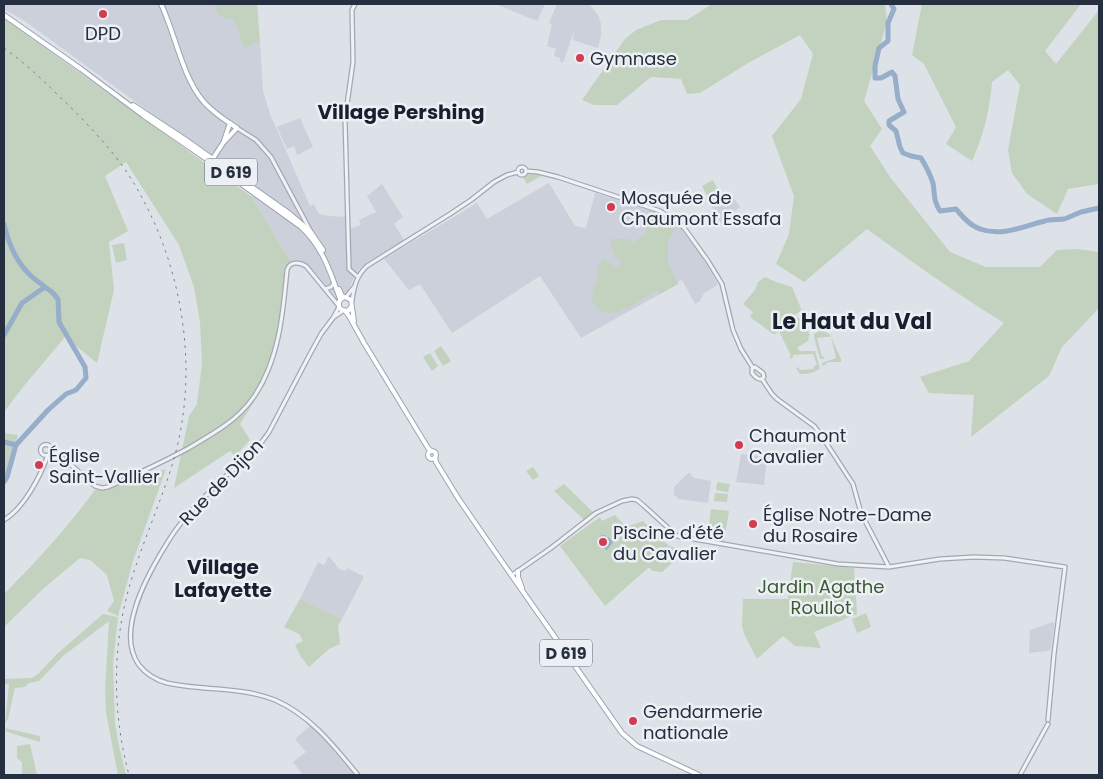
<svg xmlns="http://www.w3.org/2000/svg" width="1103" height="779" font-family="Poppins,sans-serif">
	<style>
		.built { fill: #cbd0da }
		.green { fill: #c3d2be }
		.water { fill: #96aec9 }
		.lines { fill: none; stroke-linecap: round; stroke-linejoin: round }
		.river { stroke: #96aec9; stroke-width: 5 }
		.minor-casing { stroke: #a2a8b2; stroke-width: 5.5 }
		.major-casing { stroke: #9ca5b4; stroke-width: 6 }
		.minor { stroke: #f0f2f6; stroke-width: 3 }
		.major { stroke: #fff; stroke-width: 4 }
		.rail { stroke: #768092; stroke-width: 1; stroke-dasharray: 2.5 5; stroke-linecap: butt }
		.poi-dot { fill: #d33c50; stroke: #ecf0f5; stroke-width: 2 }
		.labels { text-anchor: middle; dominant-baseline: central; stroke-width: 5; stroke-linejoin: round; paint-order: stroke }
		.shield { fill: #ecf0f5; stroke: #616976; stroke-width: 1 }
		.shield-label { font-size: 16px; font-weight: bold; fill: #262f3f }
		.poi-label { font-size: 18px; fill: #262f3f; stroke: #ecf0f5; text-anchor: start }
		.street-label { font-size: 18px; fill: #262f3f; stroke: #ecf0f5 }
		.park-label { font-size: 18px; fill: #3a5b33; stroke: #ecf0f5 }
		.quarter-label { font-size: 20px; font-weight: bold; fill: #18202f; stroke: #ecf0f5 }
		.district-label { font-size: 22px; font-weight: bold; fill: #18202f; stroke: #ecf0f5 }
	</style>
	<rect width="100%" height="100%" fill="#dde1e8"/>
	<path class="built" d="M4,4H214L218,16L234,20L244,48L260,42L263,91L270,114L310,206L314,204L319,214L328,216L349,217L350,229L361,225L359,220L376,212L367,196L382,184L403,217L394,224L404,240L371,260L359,269L352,281L348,293L337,298L313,270L304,263L298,261L291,262L252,197L247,183L26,22L4,9Z
		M495,4H545L537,21Z
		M557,4H589L598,15L601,24V36L598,48L573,40L574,31L563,63L560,61V58L554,56L556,49L547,46L552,24L549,23Z
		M300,118L313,147L297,155L294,146L287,149L277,127Z
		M549,183L575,226L586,228L595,193L665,215L678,225L701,255L718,285L704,293L700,301L695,304L682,280L678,282V284L581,338L540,276L452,333L420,284L409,290L384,259L477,203L487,219Z
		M730,193L740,207L733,212L738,222L728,226L725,221L721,223L710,203Z
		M741,454L767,457L764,485L736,482Z
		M688,473H690L692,476L695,478L711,481L708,503L679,499L674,495V487Z
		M329,556L339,569L346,571L347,568L363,576V579L342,619L300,599L318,562L324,565Z
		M1053,622L1054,623V627L1051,649L1048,651L1029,653L1030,630Z
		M311,725L355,775H303L293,762L306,752L295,739Z"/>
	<path class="green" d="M214,4H257L260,42L244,48L234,20L218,16Z
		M712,4H885L887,22L864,101L882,129L870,146L890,177L950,252L986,267H1040L1057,250L1077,249L1099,252V308L1062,347L1049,376L971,437L974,395L929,393L920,377L969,361L1004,323C957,294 912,262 867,229L804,282L776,264L789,234L794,196L772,136L801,99L813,54L800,35L748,63L700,93L687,94L681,79L651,77L617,105H594L582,100L625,39L636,30L661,20H687Z
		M922,4H1081L1045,51L1056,64L1099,10V184L1068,189L1057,214L1027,194L1012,173L1008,150L1020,85L1008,70L992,82C990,110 983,137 972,161L946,144L956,127L924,64L912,55Z
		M4,18L252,197L291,262L285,267L279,325L265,384L240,424L250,440L235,456L230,451L174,488L189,416L197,404L202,364L200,322L194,287L179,245L126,162L105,176L128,231L109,242L114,290L97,363L65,337L23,387L4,412Z
		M531,173L540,175L541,176L527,184L523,177Z
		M713,180L721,196L710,201L702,186Z
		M650,210L665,215L678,225L672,233L668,240V263L678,284L660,294L657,290C643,299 615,322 598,309C594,306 591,300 592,296C594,284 601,278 597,266L604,259L618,268L622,263C613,254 611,252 611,239H629L632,243L647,233L646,230L649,212Z
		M124,243L127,260L116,263L112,245Z
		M765,277L774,281L792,287L802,311L794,315L798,318H800L805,322L810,336L808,337L809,340L797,348L800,351H815L820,369C813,373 808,374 800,374L796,368L798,367L800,370L813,369L814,366L817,365L813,354L793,355V357L790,359L789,357L791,356L779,331L775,334H773L750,317L753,312L743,304L755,290L758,282Z
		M822,330L830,335L841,359V362H829L823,366L822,363L836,358L831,337H826L817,338L822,357L824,356V359H820L814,337V334Z
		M441,346L451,361L443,366L434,351Z
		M430,353L438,366L432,371L423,357Z
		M4,433L18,435L7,474L4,478Z
		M533,467L539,476L533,480L526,471Z
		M166,469L133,561L118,616L107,611L114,601L107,575L90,560L80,558L44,588L4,627V594C37,561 67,528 95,490L110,489L137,477Z
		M717,482L730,484L728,492L716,490Z
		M564,484L594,513L584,520L554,491Z
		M715,493L728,494L727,502L714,501Z
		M711,509L729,511L724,542L707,539Z
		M615,515L626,527L643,521L669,546L685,551L662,572L652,571L650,568H648L605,606L560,546L600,517L602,521Z
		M793,562L854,568L857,614L814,632L821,648L795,646L783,636L757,659L745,636L742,626L743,599H788Z
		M300,599L342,619L338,625L340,644L329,649L309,667L301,657L295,645L303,641L299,634L284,627Z
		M866,613L871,627L857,633L852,619Z
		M103,614L118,617L113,664L115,723L119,746L126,775H118L106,713L105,689L109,621L63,656L39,681L29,683L25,687L15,688L8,719L5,723L9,684H4V679L32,678L38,674L57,654Z
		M5,728L40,736V742L7,732Z
		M30,744L37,775H22V762L17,758V746Z"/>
	<path class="water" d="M604,535L606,536L604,542L608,537L613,542L607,550L601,546L602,545L598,541L600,536Z"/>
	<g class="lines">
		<path class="river" d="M891,4L894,9L888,23V41L879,48L875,66V78H881L892,72L895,76L898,99L904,112L889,121V125L896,131L900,147L903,153L911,156L921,158C926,166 930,174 933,183C935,195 933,200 940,211L956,209C962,216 970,226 980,229C1002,237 1024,226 1045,221C1051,219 1058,220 1064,219
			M1067,218L1081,212L1099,208
			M4,224C8,242 16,261 29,274C34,279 40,283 45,287L22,303L4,335
			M4,442L16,445L7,477L4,482
			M16,445L48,410L66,394L76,390L86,378L85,367L59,322L58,299L52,292L45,287"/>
		<defs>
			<path id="minor" d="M355,4L352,10L353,62L345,119L349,266V269L358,277
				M237,128L256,140L271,157L310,230
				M518 171a4 4 0 1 1 8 0a4 4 0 1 1-8 0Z
				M526,171L538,172L558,177L660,211L678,222L685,229L708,261L722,284L733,330L741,349L753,368
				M325,289L331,287L334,283
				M346,297L354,287
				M352,301C354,287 356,276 367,266L450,214L471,200L494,182L507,175L518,172
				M339,307L333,318L321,334L310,354L269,432C258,449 243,462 227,475C208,493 183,517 169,540C150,570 114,631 139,665C146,674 156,680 167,683C202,691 240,686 275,700C310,715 334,746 358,775
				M334,317L343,311
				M755,367L763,373L764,377C760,382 755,377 752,373V369Z
				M762,379L772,394L777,399L814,426L821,435L853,484L861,513L889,567
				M40.5 450a5.5 5.5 0 1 1 11 0a5.5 5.5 0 1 1-11 0Z
				M52,450L70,464L95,486L102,488L108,487C135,475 161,463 187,449C211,435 237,421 253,398C279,361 283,314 287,270C290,261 299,262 306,266L338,305
				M4,520C24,508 40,477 48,455
				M512,575L551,548L596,513L622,501L632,499L637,500L643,505L677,536L838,564L889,567L940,559L974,557L1004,558L1065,567L1054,654L1048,720
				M1020,775L1048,724"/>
			<path id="major" d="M161,4C175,33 182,76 203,101C212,112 225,120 237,128L223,143L212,160
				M4,15L81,69L144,116L211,162L301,227C322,246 331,273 340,299
				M133,105L186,140L290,214L310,231L323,250
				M224,141L230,123
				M339,289L343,298
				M351,307L348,311L342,310L339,307V302L342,298L345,297L351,300L354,321
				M345,311L349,316L364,343L428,448L431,451
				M428 455a4 4 0 1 1 8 0a4 4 0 1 1-8 0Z
				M435,457L436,462L458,498L491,546L622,733L637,746L699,775
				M518,571V577L522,588"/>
		</defs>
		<use href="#minor" class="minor-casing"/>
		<use href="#major" class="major-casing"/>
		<use href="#minor" class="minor"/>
		<use href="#major" class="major"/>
		<path class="rail" d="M4,48C25,63 43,80 61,98C86,122 111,148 130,177C181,258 200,363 175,455C163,498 144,538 131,581C112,643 112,712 129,775"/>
	</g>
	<g class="poi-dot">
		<circle cx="103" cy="14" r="5"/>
		<circle cx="580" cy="58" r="5"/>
		<circle cx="611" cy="207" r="5"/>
		<circle cx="739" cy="445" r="5"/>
		<circle cx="39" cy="465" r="5"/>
		<circle cx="753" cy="524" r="5"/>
		<circle cx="603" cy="542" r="5"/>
		<circle cx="633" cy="721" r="5"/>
	</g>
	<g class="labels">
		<g class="shield">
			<rect x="205" y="158.5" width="52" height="27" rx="4"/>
			<rect x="540" y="639.5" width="52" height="27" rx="4"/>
		</g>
		<g class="shield-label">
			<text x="231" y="172">D 619</text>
			<text x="566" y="653">D 619</text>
		</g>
		<g class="poi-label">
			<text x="103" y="33" text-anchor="middle">DPD</text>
			<text x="590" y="58">Gymnase</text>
			<text x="621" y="197">Mosquée de<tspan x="621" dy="21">Chaumont Essafa</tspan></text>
			<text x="749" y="435">Chaumont<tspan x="749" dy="21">Cavalier</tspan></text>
			<text x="49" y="455">Église<tspan x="49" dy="21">Saint-Vallier</tspan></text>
			<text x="763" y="514">Église Notre-Dame<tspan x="763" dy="21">du Rosaire</tspan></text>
			<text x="613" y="532">Piscine d'été<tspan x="613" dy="21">du Cavalier</tspan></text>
			<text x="643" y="711">Gendarmerie<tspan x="643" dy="21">nationale</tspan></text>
		</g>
		<g class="street-label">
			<text transform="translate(221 482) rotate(-46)">Rue de Dijon</text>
		</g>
		<g class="park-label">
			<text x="821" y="586">Jardin Agathe<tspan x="821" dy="21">Roullot</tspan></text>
		</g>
		<g class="quarter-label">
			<text x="401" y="112">Village Pershing</text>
			<text x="223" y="567">Village<tspan x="223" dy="23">Lafayette</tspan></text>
		</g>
		<g class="district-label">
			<text x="852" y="321">Le Haut du Val</text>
		</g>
	</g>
	<rect width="1103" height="779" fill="none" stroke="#262f3f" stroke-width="10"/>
</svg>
